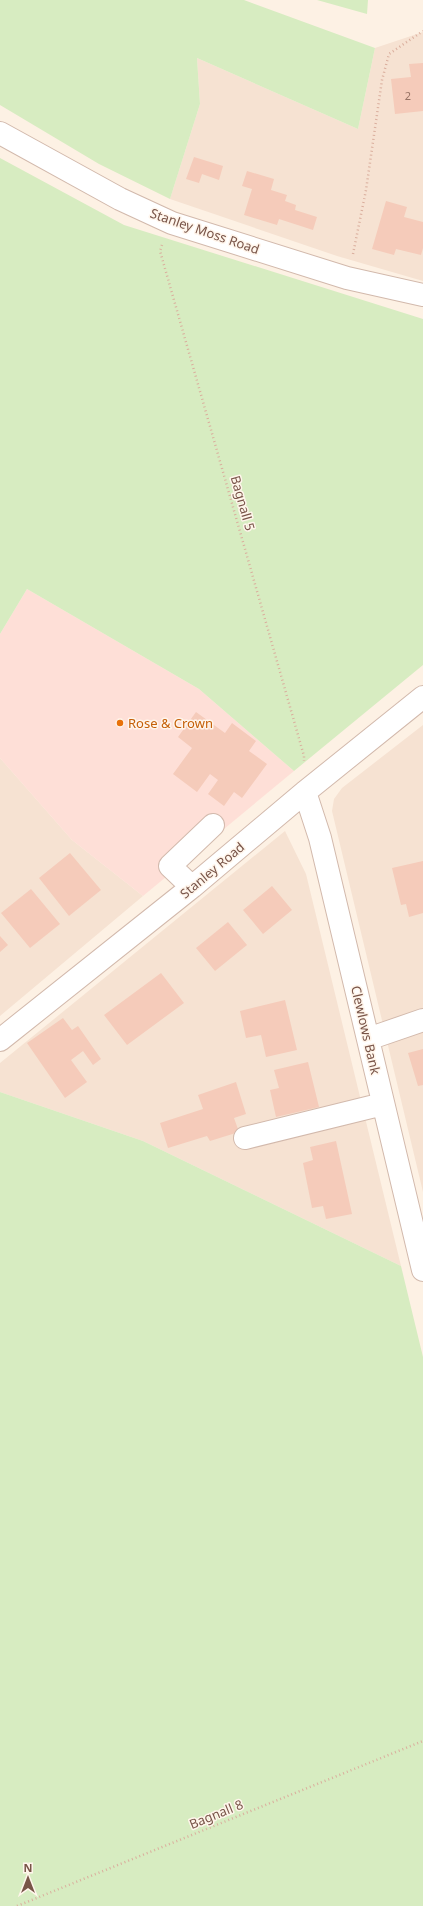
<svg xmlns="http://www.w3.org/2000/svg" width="423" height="1906" font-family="'Noto Sans',sans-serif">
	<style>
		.residential { fill: #f6e2d2 }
		.commercial { fill: #fedfd7 }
		.green { fill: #d7ecc1 }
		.building { fill: #f5cbba }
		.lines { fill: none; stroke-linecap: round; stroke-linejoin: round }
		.minor-casing { stroke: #d2b9ac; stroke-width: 24 }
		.path { stroke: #daae9d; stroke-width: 2.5; stroke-dasharray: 1 3; stroke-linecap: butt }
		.minor { stroke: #fff; stroke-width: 22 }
		.food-dot { fill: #e8710a; stroke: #fff5eb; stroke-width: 1.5 }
		.labels { text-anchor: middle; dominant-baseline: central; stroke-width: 3; stroke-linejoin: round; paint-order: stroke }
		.number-label { font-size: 11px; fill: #977264 }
		.street-label { font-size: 13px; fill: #785448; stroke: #fff5eb }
		.food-label { font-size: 13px; fill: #c56008; stroke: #fff5eb; text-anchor: start }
	</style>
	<rect width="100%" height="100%" fill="#fdf1e4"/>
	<path class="residential" d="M423,32V281L337,256L170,199L200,104L197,58L358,129L375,48Z
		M423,725V1192L332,811L334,799L342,788Z
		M0,758L72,840L143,896L0,1016Z
		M285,831L306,874L401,1266L143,1141L0,1092V1063Z"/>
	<path class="commercial" d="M27,589L199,689L294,771L143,896L72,840L0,758V634Z"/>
	<path class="green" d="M0,0H244L375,48L358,129L197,58L200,104L170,199L99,164L0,105Z
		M317,0H368L367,14Z
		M0,158L124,225L423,319V665L294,771L199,689L27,589L0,634Z
		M0,1092L143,1141L401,1266L423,1357V1906H0Z"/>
	<path class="building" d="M423,63V111L395,114L391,79L411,77L409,64Z
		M194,157L223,166L219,180L202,174L199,183L186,179Z
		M247,171L274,179L271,190L287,195L285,201L296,205L295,210L317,217L313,230L279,219L277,225L244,215L252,189L242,186Z
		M386,201L407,207L404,217L423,222V248L421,255L396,249L394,255L372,249Z
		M196,712L225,733L232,723L256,741L249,751L267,764L242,798L234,792L224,806L208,794L218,780L210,774L197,792L173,774L192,748L178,737Z
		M70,853L101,890L69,916L39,878Z
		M423,861V913L409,917L406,904L401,905L392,868Z
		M272,886L292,910L263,934L243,910Z
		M31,889L60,924L30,948L1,913Z
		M228,922L247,945L215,971L196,948Z
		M0,936L8,945L0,952Z
		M161,973L184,1003L127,1045L104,1015Z
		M285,1000L297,1050L266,1057L261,1035L246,1038L240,1011Z
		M63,1018L72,1030L78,1026L101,1059L93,1065L83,1051L71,1060L87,1082L65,1098L27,1043Z
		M423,1049V1085L418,1086L408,1053Z
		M308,1062L319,1107L276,1117L270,1090L279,1088L274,1070Z
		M236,1082L246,1114L234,1118L239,1132L210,1141L207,1136L168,1148L160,1123L203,1109L198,1095Z
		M336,1141L352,1214L326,1219L323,1206L312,1208L303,1163L313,1160L310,1147Z"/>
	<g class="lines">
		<defs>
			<path id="minor" d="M0,133L120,199L172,223L347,278L423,295
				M305,792L320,838L423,1270
				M192,887L170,866L213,825
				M368,1039L423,1020
				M0,1040L192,887L305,792L423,697
				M245,1138L383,1104"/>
		</defs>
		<use href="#minor" class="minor-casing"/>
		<path class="path" d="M162,245L160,251L304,756V761
			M353,254L366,190L382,80L389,54L423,31
			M17,1906L423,1741"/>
		<use href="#minor" class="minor"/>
	</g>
	<circle class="food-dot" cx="120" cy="723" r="4"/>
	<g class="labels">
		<g class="number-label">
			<text x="408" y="95">2</text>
		</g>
		<g class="street-label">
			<text transform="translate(205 231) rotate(19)">Stanley Moss Road</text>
			<text transform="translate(243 503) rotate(74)">Bagnall 5</text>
			<text transform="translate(212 870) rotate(-40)">Stanley Road</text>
			<text transform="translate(366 1030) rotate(77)">Clewlows Bank</text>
			<text transform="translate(216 1814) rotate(-22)">Bagnall 8</text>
		</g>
		<g class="food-label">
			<text x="128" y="723">Rose &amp; Crown</text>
		</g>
	</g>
	<g transform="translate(28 1878)" stroke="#fff5eb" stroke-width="3" paint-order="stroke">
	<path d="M0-3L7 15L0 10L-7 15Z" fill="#785448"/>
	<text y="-6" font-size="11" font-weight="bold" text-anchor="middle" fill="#785448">N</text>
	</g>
</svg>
